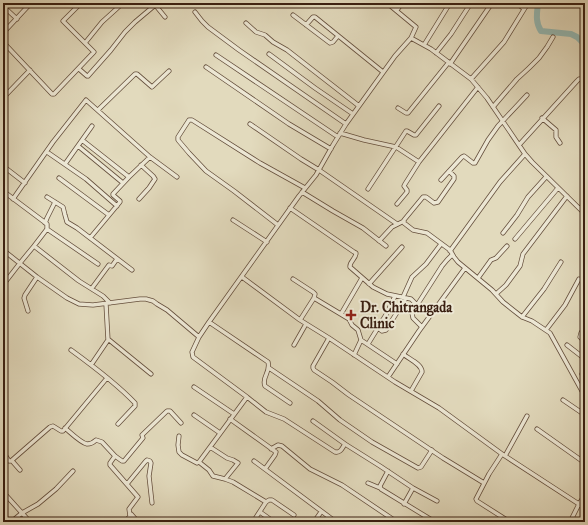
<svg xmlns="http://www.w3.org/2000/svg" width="588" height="525" font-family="'IM FELL Great Primer',serif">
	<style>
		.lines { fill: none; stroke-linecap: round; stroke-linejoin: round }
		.river { stroke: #95bab5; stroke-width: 6 }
		.street-casing { stroke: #644e3c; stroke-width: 5 }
		.street { stroke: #ece7d4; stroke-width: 3.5 }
		.poi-dot { fill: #8f2418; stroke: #ece7d4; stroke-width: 1.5 }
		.labels { text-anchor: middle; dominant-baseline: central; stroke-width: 4; stroke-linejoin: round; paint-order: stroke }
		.poi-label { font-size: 14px; font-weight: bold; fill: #3a1f11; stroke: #ece7d4; text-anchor: start }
	</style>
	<rect width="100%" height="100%" fill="#e2dabd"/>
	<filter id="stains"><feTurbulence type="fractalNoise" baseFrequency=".005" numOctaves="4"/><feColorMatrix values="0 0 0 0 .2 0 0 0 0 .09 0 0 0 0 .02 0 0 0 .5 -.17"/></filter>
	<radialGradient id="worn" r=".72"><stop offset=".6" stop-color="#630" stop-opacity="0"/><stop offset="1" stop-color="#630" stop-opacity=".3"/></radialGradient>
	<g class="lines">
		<path class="river" d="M538,3C537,13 535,22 541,31L571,34L577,37L585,45"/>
		<defs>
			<path id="street" d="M517,3L524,9
				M3,6L17,19
				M397,10L402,3
				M195,12L202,21L208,27L239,50L346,124
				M293,15L330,43L333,42L338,36
				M246,23L256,32L265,35L273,42L287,50L359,106
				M306,25L313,17H315L383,72
				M3,33L31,3
				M584,34L585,32
				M411,38L431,49L471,79L487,98L525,154L532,162L585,214
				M3,42L52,94H54L94,52L63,21L81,3
				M85,43L102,22L123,3
				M424,45L450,3
				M436,53L451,34L471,3
				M269,54L315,88L353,114
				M216,55L338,137
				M450,64L492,3
				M206,67L289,124L331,149
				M79,69L87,76H88L111,50L125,32L135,22L154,6H156L165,17
				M471,79L504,42L528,3
				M3,98L30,70
				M493,107L517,79L529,68L539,58L547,47L553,37
				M398,108L406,113H408L449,62
				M98,110L135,74H137L152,87L169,71
				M542,118L556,130V137L560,143
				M250,124L301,159L319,170L397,224
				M340,133L364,140L396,147L419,162
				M82,140L129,177
				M519,145L577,81L579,79H580L585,83
				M78,146L123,183
				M47,152L86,179L117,206
				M65,164L92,126
				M3,166L25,183
				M449,171L454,176V179L438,202L434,203L426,197H423L404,220V223L413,230L427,233L450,250L454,257L458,262L492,290L503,302L522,317L532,321L550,333L582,391L585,396
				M59,178L109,215
				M441,180L462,157L464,156L473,163H475L488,140L498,126L527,95
				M368,189L406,131H407L414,135H416L439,106
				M3,191L47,224V229L34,246L79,281L103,296L110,303
				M302,192L333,211L363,228L386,246
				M47,197L63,207L65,215L67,222L77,228L132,270
				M13,199L53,142L86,100L150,157L177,177
				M139,199L149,188L155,179L153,176L141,165
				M397,204L407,192V190L404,186L405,184L419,162L478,87
				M290,208L354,252L356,253C356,259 349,262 350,267L373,287L387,294L411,299L417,305
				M580,209L585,202
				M233,220L267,242
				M45,223L47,218L55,202
				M278,225L234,191L206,171L189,153L178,140V137L189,120H192L260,163L305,188
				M47,229L98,264
				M503,233L517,215L528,197L546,177
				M90,238L120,202V201L113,195V194L129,177L150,157
				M515,239L558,188
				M379,241L392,227L404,221
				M3,250L37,277L67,298L79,304L93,305L140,299H146L153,301L157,304L167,310L199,337
				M450,251L500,182L525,154
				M242,277L300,320L329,338L395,382L439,408L502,454L585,508
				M478,278L491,260L496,258L507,246
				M293,279L313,292L315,294L314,298L300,320
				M369,284L402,247
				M3,285L20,263L34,246
				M92,288L109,265L112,266L117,259
				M3,292L5,294
				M496,294L506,285L520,266L523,254L567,196
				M584,294L585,292
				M403,297L412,277L426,264L441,244
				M314,298L349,319L352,325L358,330L361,340L354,355
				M28,311L24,298L25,295L37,277
				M341,314L362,278
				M522,317L544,289L561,262
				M209,322L268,362C271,373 261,377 265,386L290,403
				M422,327L413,318L412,313L442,266L447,260L452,255
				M585,327L581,333L580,337L585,342
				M378,328L382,331L386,330L406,298
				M546,330L565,305L579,279
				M329,338L313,366V368L314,370L332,382L349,395L443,458L484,483
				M108,339L151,374
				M361,340L397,364
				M368,344L387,313L395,296
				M294,345L306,324
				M567,345L585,359
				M71,350C93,366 116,383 135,403V406L118,424
				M403,354C409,359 422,364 422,372L411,391
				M91,365L108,340L106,304
				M269,368L318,401L340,420L372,442L418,468L421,467L432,450
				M582,374L585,376
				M388,377L419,331L465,268
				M194,387L234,414
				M563,400L585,415
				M194,415L220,433
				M230,419L276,452L275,455L265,469
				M313,421L345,444L380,466L413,488L437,501
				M65,428C70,432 81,443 87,444C90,444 94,442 96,440L102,442L115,456L110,463V465L138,497L129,509L130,516L125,522
				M537,429L585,463
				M179,436L178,445L179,452L182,455L197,463L199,462L209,470L213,476L225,479L233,482L266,502
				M345,444C342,448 341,453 335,452L284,419L266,412L247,397L193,357L192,352L199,337L209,322L299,196L316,175L333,145L346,124L395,56L411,38L416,27L387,3
				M210,447L227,458L233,460L238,463L225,479
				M271,449L278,445L282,446L310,469L342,485L397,522
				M3,452L9,461H11L50,427L53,426L61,431H63L107,378
				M502,454L489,474L476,499L477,501L510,522
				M115,456L122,461H124L143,438L142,435L167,411H170L181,423
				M505,456L527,416
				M12,461L13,462L20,470
				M254,461L336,522
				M199,462L247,397
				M388,471L380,486L381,489L435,522
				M368,483L380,488
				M127,484L145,462L147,460L150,461L151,463L149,476L152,503
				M3,492L22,513L38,504L56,489L73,471
				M404,504L413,488
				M260,512L274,522
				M131,514L138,522
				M11,522L22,513L30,522
				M253,522L266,502L269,500H272L294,515
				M314,522L321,512
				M570,522L579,504L585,495"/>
		</defs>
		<use href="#street" class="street-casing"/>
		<use href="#street" class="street"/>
	</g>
	<path class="poi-dot" d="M349 309h4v4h4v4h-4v4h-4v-4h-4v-4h4z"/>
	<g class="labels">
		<g class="poi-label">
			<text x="360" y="307">Dr. Chitrangada<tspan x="360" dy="16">Clinic</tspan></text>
		</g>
	</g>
	<rect width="588" height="525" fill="none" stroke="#e2dabd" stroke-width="16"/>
	<rect x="4" y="4" width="580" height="517" fill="none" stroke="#3a1f11" stroke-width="2"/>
	<rect x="8" y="8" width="572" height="509" fill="none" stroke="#3a1f11"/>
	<rect width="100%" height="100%" filter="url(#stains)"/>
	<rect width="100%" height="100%" fill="url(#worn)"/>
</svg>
